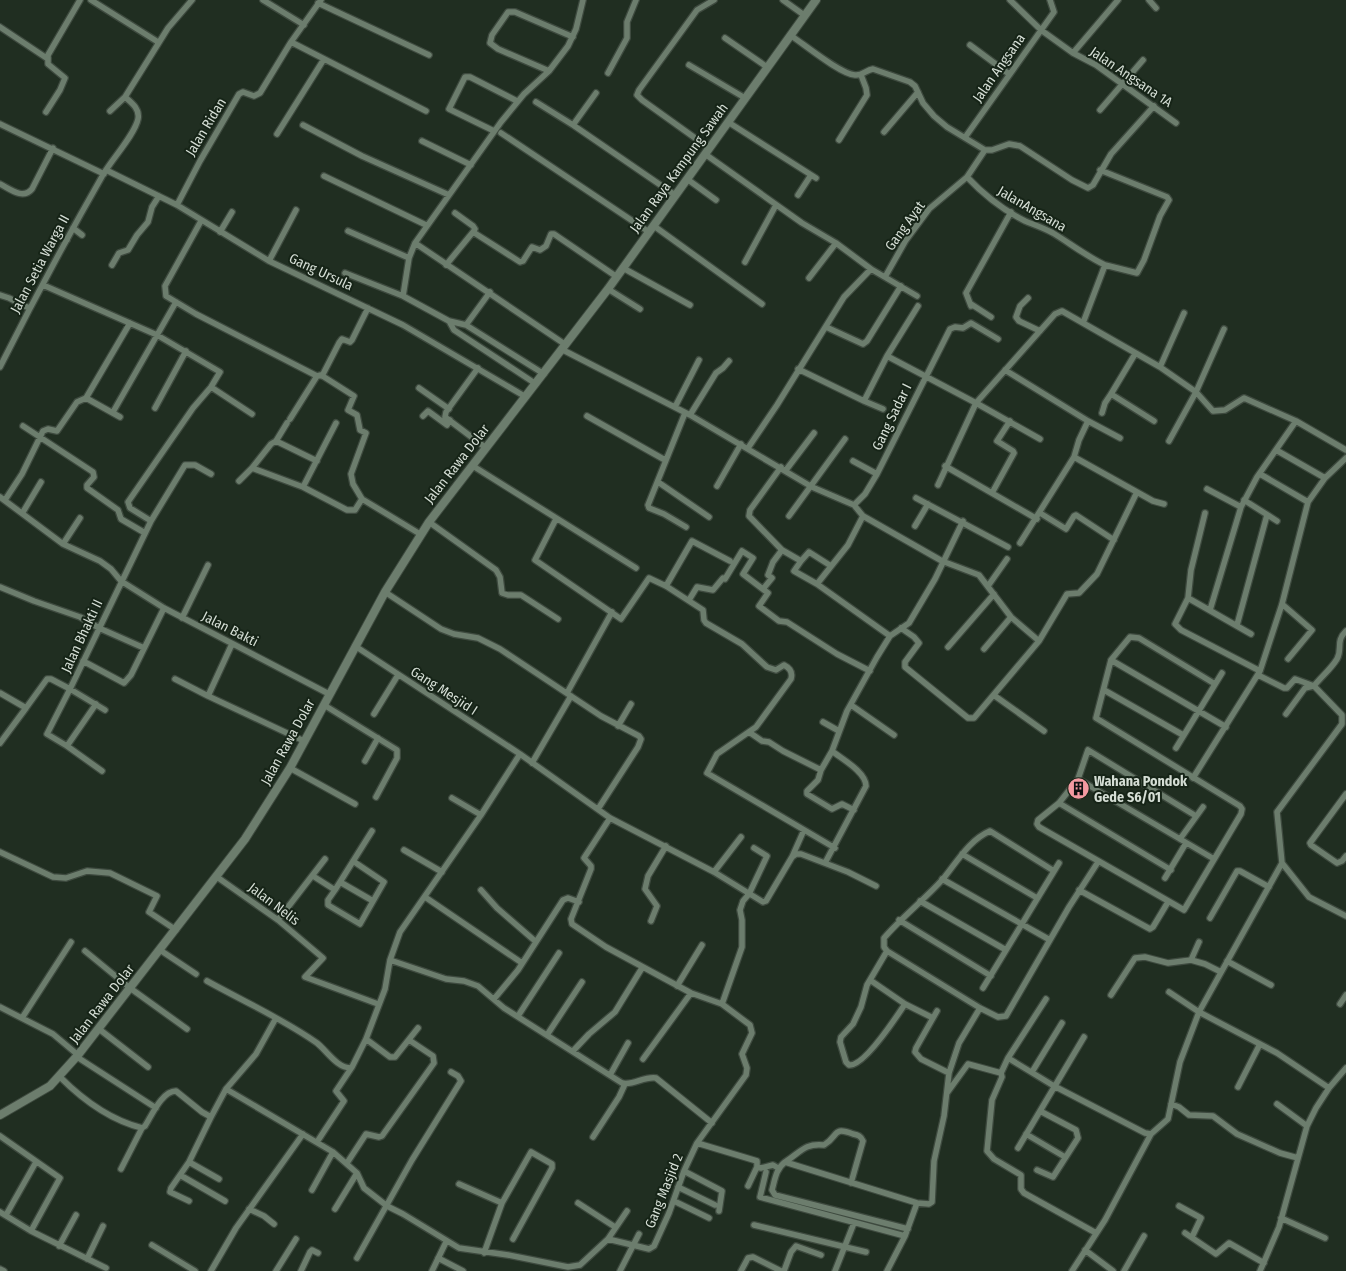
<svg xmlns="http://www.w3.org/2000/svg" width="1346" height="1271" font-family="'Fira Sans Condensed',sans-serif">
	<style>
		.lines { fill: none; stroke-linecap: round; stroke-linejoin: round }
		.street-casing { stroke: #3e4a3f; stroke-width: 8 }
		.secondary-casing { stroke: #3e4a3f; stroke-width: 10 }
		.street { stroke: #6c7d6d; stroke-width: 5.5 }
		.secondary { stroke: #6c7d6d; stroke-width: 8 }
		.labels { text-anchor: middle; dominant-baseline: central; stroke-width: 4; stroke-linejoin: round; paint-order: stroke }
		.street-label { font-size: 14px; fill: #d5ded5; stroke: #162417 }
		.poi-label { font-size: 14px; font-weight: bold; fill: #d5ded5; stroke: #162417; text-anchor: start }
	</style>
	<rect width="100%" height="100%" fill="#202e21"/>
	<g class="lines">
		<defs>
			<path id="street" d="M91,0L158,42
				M263,0L304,25
				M783,0L804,15
				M1010,0L1041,30L1073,53L1096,65L1176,123
				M1149,0L1156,8
				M318,3L429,55
				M0,27L48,59
				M790,35C804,44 840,74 855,75C862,76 866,70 873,69L910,82L915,86L923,103L934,116L947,127L985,150L967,177C984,195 1003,210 1025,221C1035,225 1044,228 1053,233C1071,244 1086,256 1105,265L1083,323
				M725,38L767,67
				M291,42L426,111
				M970,45L1009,74
				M1073,53L1118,0
				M689,65L745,98
				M549,71L498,49L490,43L492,35L508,12H515L573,37
				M608,73L627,38V22L636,0
				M536,102L573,125L675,195
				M1100,110L1143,60
				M110,111L125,97
				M46,112L60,90L65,78L48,64V55L80,0
				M728,122L816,178
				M0,124L104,174
				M303,125L362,156L449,195
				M573,125L596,93
				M494,131L449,109L465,77H470L517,101
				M884,132L918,92
				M501,133L649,232
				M277,134L324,59
				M966,136L1054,12L1050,0
				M839,140L867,95L866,88L861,75
				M422,141L471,165
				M709,148L642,100L637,95L639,90L697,10L714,0
				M985,150H992L1009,144L1020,146L1072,180L1088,188L1093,185L1111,154L1154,106
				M705,154L802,223L836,243L871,269L917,296
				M106,170L177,205L269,261L403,325L526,397
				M1100,170L1167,197L1169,200L1160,216L1144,260L1137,273L1105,265
				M324,176L426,225
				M687,179L716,200
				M0,184C10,189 23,200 32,189L53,148
				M798,195L811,175
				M177,205L200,161L239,94L243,92L254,96L260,93L291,42L321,0
				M455,213L473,226L475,229L473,232
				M201,221L165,286L166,296L196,314L317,376
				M654,226L762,304
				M73,228L82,235
				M348,231L409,258
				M220,232L232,212
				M56,233L67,240
				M415,243L566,345
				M269,261L296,210
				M745,262L776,205
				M112,265L119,253L128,250L137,235L148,222L152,207L159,196
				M446,265L473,232L520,262L523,261L532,247L540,250L546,246L551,234H554L617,277
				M623,268L690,305
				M345,273L403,296
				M885,277L906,240L929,209L967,177
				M809,278L836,243
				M43,285L157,335L220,372L211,387L193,408L128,502L130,508L151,521
				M608,289L640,309
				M0,295L9,298L29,308
				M1028,298L1020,306L1016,317L1019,321L1040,331
				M971,304L991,317
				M971,306L966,293L1011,212
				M449,321L454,330L536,384
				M466,325L490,292
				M826,327L863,344L867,341L901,286
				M563,350L690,415L812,487L854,505L865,494L877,474L950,329L955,327L963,328L971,323L998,339
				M1135,354L1111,394L1154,421
				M887,356L976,403L1055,314L1062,311L1160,367L1196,392L1213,411L1225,410L1244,398L1296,421L1346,450
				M0,367C33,301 68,236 104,173C113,158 135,134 138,119C140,109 132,103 125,97L168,28L192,0
				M1160,367L1184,313
				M478,368L446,412L445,417L486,448
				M798,369L864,401L887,356L918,306
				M1005,370L1088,421L1079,440L1074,457L1020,543
				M544,374L466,325L449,321L403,296L409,258L415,243L501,122L524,94L549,71L568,46L576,29L583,0
				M322,376L339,343L342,339L350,342L352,340L368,308
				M211,387L252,414
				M419,388L449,409
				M86,398L130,323
				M864,401L883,409
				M675,407L699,360
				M155,408L186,351
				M113,412L176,302
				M685,413L648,505L649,508L664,514L686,527
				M1102,413L1105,403L1111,394
				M690,415L716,373L723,368L729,361
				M423,416L428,411L447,425L450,420
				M587,416L665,460
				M290,419L317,376L321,375L354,396L348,410L357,415L360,430L366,433L351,474L353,484L362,499
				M1088,421L1120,438
				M23,426L93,472L94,477L87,485V488L118,510L121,519L145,533
				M276,441L287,423
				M1169,441L1196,392L1224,329
				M748,448L777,405L844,297L871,269
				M1276,450L1325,478
				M1074,457L1153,501L1164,504
				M853,461L877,474
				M473,466L636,568
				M945,466L1037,519
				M781,467L750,510L749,516L782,550L801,561L809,552L831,566
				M252,468L303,487L347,510H355L362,499L420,534
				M786,470L814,433
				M1260,474L1308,502
				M239,481L252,468L271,444L276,441L317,461
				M658,482L709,517
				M938,485L976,403L1040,439
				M717,486L741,444
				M303,487L336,423
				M1207,489L1241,507
				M992,493L1014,453L1013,451L997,441L1010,421
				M0,497L63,544L100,561L111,569L121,581L164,608L329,694
				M916,498L1008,547
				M5,500L22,474L43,431L48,429L57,431L77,402L86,398L120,417
				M1244,500L1277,521
				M854,505L863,516L942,561L979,575L1011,617L1039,641
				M23,512L41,482
				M1040,513L1066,529L1074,516L1076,515L1114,540
				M1205,513L1191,570L1188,598L1175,624L1181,630L1260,671
				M789,516L845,439
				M863,516L848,545L817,584L890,636
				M556,519L535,560L621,619L649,578L666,586L703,610L704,620L706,623L742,644L767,667L776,670L784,665C790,668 793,672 791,679L756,727L717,754L707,773L835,848
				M429,522L496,570L500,577L502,593L508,595H521L558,619
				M915,526L928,504
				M63,544L80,518
				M801,561L794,571L817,584
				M666,586L692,541L730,561
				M988,586L1007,559
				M0,587L34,601L80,617L99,628L144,648
				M763,589L772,578L768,575L773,562L782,550
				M385,592L441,629L454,634L478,638L500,649L601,716L639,736L641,739L638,747L598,809
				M1188,598L1251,634
				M689,600L697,587L713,590L723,578L725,579L742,551L753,558L743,574L768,593L759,606L779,621L787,622L837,654L870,671
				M1282,604L1312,630L1288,659
				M1210,610L1241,507L1257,477L1296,421
				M182,618L208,565
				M1237,625L1267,515
				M901,628L914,637L919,643L905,662V667L968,718H974L1039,641L1067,594L1079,593L1097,574L1137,492
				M232,644L208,696L304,741
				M355,646L520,754L610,818L714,872L763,902L766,901L792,857L796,854H801L848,872L876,886
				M948,647L994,594
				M984,649L1011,617
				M1111,660L1226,727
				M83,661L124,683L131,675L164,608
				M1258,675L1284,688H1287L1295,679L1314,686
				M175,679L208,696
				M1104,690L1183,735
				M0,693L26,708L0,743
				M567,693L612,612
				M995,696L1044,731
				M96,704L67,746L47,734L70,689L105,710
				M324,705L397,750V758L376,797
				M851,705L894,735
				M26,708L47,679H51L70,689L151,521L185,465H195L211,474
				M374,714L398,675
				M1286,714L1305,688L1313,686
				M823,722L839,731
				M618,726L631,704
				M749,732L762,741L769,742L783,751L821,770
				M67,746L102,771
				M1176,748L1222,673
				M365,761L378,738
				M532,763L571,696
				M290,768L355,804
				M1193,778L1260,671L1282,604L1308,502L1325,478L1346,458
				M1078,779L1214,859
				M1346,794L1310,843L1311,845L1337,863L1342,861L1346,856
				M452,798L481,815
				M1059,803L1171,870
				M854,810L842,804L832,809L807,794V791L818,780L821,770L832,751L847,711L877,657L890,636L909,623L935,579L963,521
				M1196,816L1088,750L1078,779L1059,803L1038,820L1037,824L1039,827L1184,910L1241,814L1242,809L1240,806L1096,718L1111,660L1130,637L1139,638L1215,684
				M1180,839L1203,807
				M404,850L442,872
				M0,852L53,877L66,878L87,871L110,873L157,896L149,912L176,930
				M962,854L1037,898
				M792,857L804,830
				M825,863L866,786C866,772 842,759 832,751
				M1282,863L1309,897L1346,916
				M1054,871L990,831C969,840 957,862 943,879C924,900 902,917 884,938V947L887,951L980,1008L998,1017L1006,1016L1069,907L1098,862
				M714,872L741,837
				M313,876L335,890L372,831
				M217,877L278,920L323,958L305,977L378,1004
				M1165,878L1186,843
				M942,879L1050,940
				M340,882L373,901
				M335,890L328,900V905L360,924L384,882L353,861
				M481,890L497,908L535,941
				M1079,890L1150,929L1153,927L1168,902
				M425,897L522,963
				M920,901L1006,950
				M1210,918L1237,871H1240L1269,887
				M278,920L325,859
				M899,920L991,976
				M651,921L657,906L645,889L648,876L666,846
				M160,950L196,974
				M85,951L130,988L187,1029
				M887,951L867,985L861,1007L853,1024L841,1037L840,1042L846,1062L849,1065C864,1067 897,1016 905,1004
				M390,960L446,979L464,981L478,986L504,1008L622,1083C633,1086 644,1076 656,1078L712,1123
				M1191,960L1199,942
				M1227,961L1271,985
				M870,980L905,1004L933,1018L916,1048L915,1052L921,1059L949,1073
				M207,981C243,1001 283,1019 317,1043C327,1051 337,1068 351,1068
				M677,986L702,945
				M983,988L1059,863
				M1169,992L1199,1012L1277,1053L1329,1088
				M1111,995L1135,958L1145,957L1168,963L1191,960L1205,964L1221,972
				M494,999L518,970L563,900L568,898L579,902
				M1046,999L1008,1058L1001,1073L1002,1077L992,1100L987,1151L994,1159L1021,1175V1189L1024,1193L1096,1233
				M722,1004L742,947V920L740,910L743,901L749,894L767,856L754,848
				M1340,1004L1346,995
				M0,1007L53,1034L78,1055
				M518,1016L559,953
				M22,1018L71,942
				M933,1018L937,1011
				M99,1029L148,1067
				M547,1035L582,982
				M366,1039L390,1057H395L418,1028
				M573,1051L589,1034L615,1012L642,968
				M77,1057L156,1108
				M1008,1058L1054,1086L1145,1133L1151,1134L1168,1119L1180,1062L1199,1012L1282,863L1277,812L1342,724V715L1314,686C1321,677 1331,669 1337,659C1343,648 1335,642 1346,631
				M643,1059L691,993
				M1032,1072L1062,1023
				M610,1075L628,1043
				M60,1077C83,1100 110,1120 142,1128
				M1238,1087L1260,1044
				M226,1089L333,1152L357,1173L364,1188L387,1206L403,1214L459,1248L508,1255L568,1267L580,1265L608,1239L649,1249L654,1246L669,1213L684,1171L697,1143L746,1075L747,1068L742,1054L752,1033L750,1025L722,1004L691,993L606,947L572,924L571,919L591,869V866L584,858L610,818
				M947,1093L968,1064L1001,1073
				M1171,1104L1179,1107L1189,1115L1213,1116L1237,1134L1280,1153L1298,1158
				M1277,1104L1307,1126
				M211,1117L189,1162L180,1175L225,1201
				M1026,1134L1065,1157
				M0,1136L60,1178L31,1231
				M593,1137L619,1097L625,1084
				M317,1142L344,1101L336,1091L352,1067L366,1039L385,989L390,960L400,932L481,815L520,754
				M697,1143L757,1161V1167L748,1186
				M1018,1148L1084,1037
				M189,1162L219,1179
				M785,1162C801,1152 804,1143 824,1145C839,1136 832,1126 853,1134C858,1135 861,1136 863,1141L851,1183
				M347,1163L366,1134L379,1137L382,1136L434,1063L433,1056L409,1040
				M757,1167L761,1168L773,1165L778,1168
				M121,1169L142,1128L145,1126C152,1115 162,1091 176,1091L202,1112L211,1117L226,1089L256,1054L276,1018
				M1037,1170L1053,1177L1078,1138L1076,1130L1040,1111
				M684,1171L722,1191L719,1211
				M766,1172L760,1197L905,1236
				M180,1175L171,1188L170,1192L189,1201
				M459,1184L502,1203L484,1253
				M678,1187L715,1205
				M312,1190L333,1152
				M674,1201L709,1218
				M502,1203L531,1152L552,1164V1168L513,1239
				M578,1203L615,1227
				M1179,1206L1201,1218L1192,1237
				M249,1209L264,1216L274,1224
				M335,1209L357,1173
				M0,1212L31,1231L106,1268
				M6,1215L36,1162
				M1281,1218L1325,1238
				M754,1225L866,1252
				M908,1229L775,1195L772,1190C775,1179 776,1169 785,1162L917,1203L929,1204L932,1202L934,1161L944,1116L949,1073L959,1043L980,1008
				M1185,1233L1216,1254L1229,1243L1264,1263
				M608,1239L627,1211
				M152,1245L195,1271
				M59,1246L76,1215
				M1085,1250L1113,1271
				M357,1258L412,1160L461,1081L458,1076L451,1072
				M438,1258L463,1271
				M87,1259L103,1226
				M0,1269L4,1271
				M211,1271L236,1228L303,1134
				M276,1271L296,1239
				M301,1271L310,1252L312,1250L318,1253
				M432,1271L446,1242
				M620,1271L639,1234
				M741,1271L748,1258L753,1257L781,1271
				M784,1271L791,1252L796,1246L821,1255
				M835,1271L854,1223
				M887,1271L905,1236L917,1203
				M1072,1271L1105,1220L1151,1134
				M1124,1271L1144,1236
				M1260,1271L1279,1227L1307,1126L1316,1108L1329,1088L1346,1068"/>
			<path id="secondary" d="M0,1115L50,1086L78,1055L245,839L290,768L385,592L429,522L608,289L816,0"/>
		</defs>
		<use href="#street" class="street-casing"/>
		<use href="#secondary" class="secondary-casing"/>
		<use href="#street" class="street"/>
		<use href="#secondary" class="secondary"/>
	</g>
	<defs>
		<symbol id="building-disc" viewBox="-11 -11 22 22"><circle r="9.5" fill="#f49aa1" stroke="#162417"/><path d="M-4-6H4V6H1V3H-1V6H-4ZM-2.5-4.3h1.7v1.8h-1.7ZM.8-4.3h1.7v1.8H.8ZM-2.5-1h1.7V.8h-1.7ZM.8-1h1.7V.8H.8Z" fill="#111"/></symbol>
	</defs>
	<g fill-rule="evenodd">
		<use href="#building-disc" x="1066" y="776" width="25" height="25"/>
	</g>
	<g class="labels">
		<g class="street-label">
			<text transform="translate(999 68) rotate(-55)">Jalan Angsana</text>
			<text transform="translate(1131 77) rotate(34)">Jalan Angsana 1A</text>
			<text transform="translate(206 127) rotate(-59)">Jalan Ridan</text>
			<text transform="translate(679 168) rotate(-54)">Jalan Raya Kampung Sawah</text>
			<text transform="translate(1032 209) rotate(30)">JalanAngsana</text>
			<text transform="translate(905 226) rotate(-54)">Gang Ayat</text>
			<text transform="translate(40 264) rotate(-62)">Jalan Setia Warga II</text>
			<text transform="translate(321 272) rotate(25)">Gang Ursula</text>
			<text transform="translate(892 417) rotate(-64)">Gang Sadar I</text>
			<text transform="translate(457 464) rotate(-52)">Jalan Rawa Dolar</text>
			<text transform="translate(230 629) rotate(27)">Jalan Bakti</text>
			<text transform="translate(82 636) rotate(-65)">Jalan Bhakti II</text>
			<text transform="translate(444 691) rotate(33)">Gang Mesjid I</text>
			<text transform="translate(288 742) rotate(-61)">Jalan Rawa Dolar</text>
			<text transform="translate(274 904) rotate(37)">Jalan Nelis</text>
			<text transform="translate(102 1004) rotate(-52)">Jalan Rawa Dolar</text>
			<text transform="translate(664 1191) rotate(-68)">Gang Masjid 2</text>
		</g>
		<g class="poi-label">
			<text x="1094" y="781">Wahana Pondok<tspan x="1094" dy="16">Gede S6/01</tspan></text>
		</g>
	</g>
</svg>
